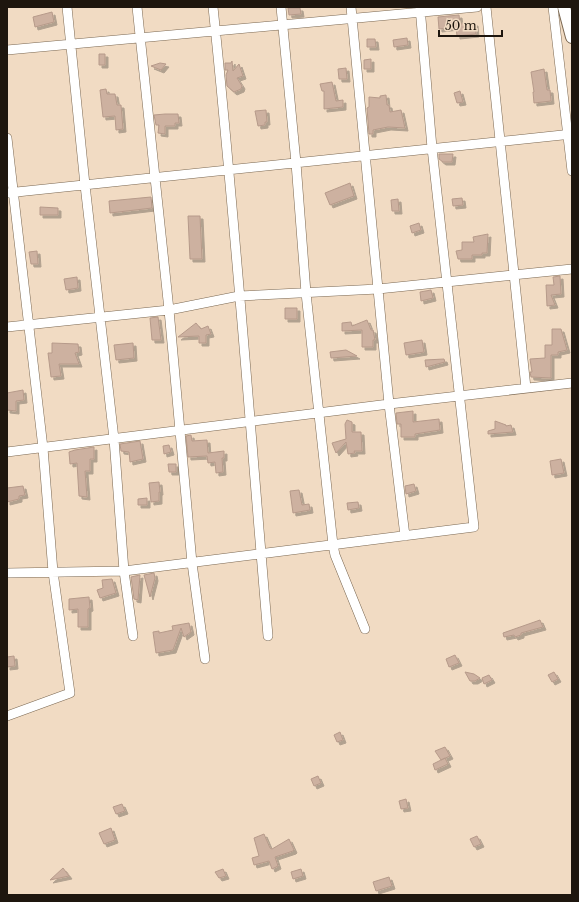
<svg xmlns="http://www.w3.org/2000/svg" width="579" height="902" font-family="'Libre Baskerville',serif">
	<style>
		.building { fill: #cdb1a0; stroke: #b69a8a; filter: url(#shadow) }
		.lines { fill: none; stroke-linecap: round; stroke-linejoin: round }
		.minor-casing { stroke: #7b6852; stroke-width: 10 }
		.tertiary-casing { stroke: #7b6852; stroke-width: 14 }
		.minor { stroke: #fff; stroke-width: 9 }
		.tertiary { stroke: #fff; stroke-width: 12 }
	</style>
	<defs>
		<filter id="shadow"><feDropShadow dx="3" dy="3" stdDeviation="0" flood-color="#0004"/></filter>
	</defs>
	<rect width="100%" height="100%" fill="#f1dbc3"/>
	<path class="building" d="M288,8H300L301,14L289,15Z
		M52,12L54,22L35,27L33,17Z
		M459,15L460,24L475,23L476,34L457,36L456,27L439,29L438,17Z
		M407,38L408,45L394,47L393,40Z
		M367,39H375L376,47H367Z
		M99,54H105V65H99Z
		M371,59V69H364V60Z
		M232,61L233,71L239,64L243,76L237,78L242,86L241,89L234,92L227,86L226,75L228,70H225V63H231Z
		M160,63L166,64L161,70L151,66Z
		M346,68L347,79H339L338,69Z
		M544,69L547,90H550L551,101L534,103L533,92H534L531,72Z
		M332,82L336,101L343,100V107L324,109V91H322L320,84Z
		M106,89L107,94H115L117,105H121L123,129L116,130L115,116L103,117L100,90Z
		M460,91L463,102L457,103L454,93Z
		M386,95L387,105H389L390,112L401,110L405,128L388,127L373,130V134H369L367,108L369,107V97L380,98V96Z
		M266,110L267,122H265V125L258,126L255,111Z
		M165,114H178L179,123H175V126H165V134L158,133L159,125H156L154,115Z
		M439,154H453L452,162H443L439,159Z
		M350,183L354,196L330,205L325,193Z
		M151,197L152,208L110,213L109,201Z
		M462,198L463,205L453,206L452,199Z
		M398,199L399,211H392L391,200Z
		M40,207L58,208V215H40Z
		M188,216H200L202,259H190Z
		M419,223L421,230L412,233L410,226Z
		M488,234L487,253H482V255H472V259H458L456,251L462,250V242H474L473,237Z
		M37,251L38,264H31L29,252Z
		M560,276L561,294L551,295L555,305L547,306L546,285H554L553,277Z
		M77,277L78,288L66,290L64,279Z
		M431,290L433,298L421,301L420,292Z
		M285,308H297V319H285Z
		M158,317L161,340H152L150,318Z
		M367,320L371,330H373L375,340H373V347H362V330L342,331V323L351,322L352,326Z
		M196,323L201,329L208,326L211,334L206,335V343H199V336L178,337Z
		M552,329H561L567,350L558,352V355H551V378L531,377L530,372H532L530,359L545,358V345H552Z
		M422,340L424,352L406,355L404,343Z
		M52,343L78,344L79,352L75,353L79,364H59L61,376L51,377L48,353H52Z
		M133,343L134,358L116,360L114,345Z
		M346,350L357,356L331,358L330,352Z
		M444,359L445,362L426,367L425,360Z
		M23,390L24,400L16,401V411L7,410V393Z
		M413,411V422L439,419L440,430L415,434V437H401V424H397L396,413Z
		M347,420L352,422V432H361L362,451H354L355,453L348,454L346,442L336,453L332,443L346,439L345,424Z
		M495,421L506,425V426L511,425L513,432L488,434V431L495,429Z
		M191,435L192,441L207,440L208,453L224,451V458H222L223,472L216,473L215,462L208,463L207,456L188,457L186,436Z
		M140,441L143,459L130,462L129,452L121,451L120,444Z
		M169,445L171,452L164,454L163,446Z
		M94,447V459H90V471H85L87,497L79,496L77,463L70,464L69,452L75,450Z
		M561,459L564,473L552,475L550,461Z
		M168,464H176V472H169Z
		M159,482L160,492H159V501L151,502L149,483Z
		M414,484L416,491L406,494L405,486Z
		M23,486L25,495L19,496V499L7,502V488Z
		M299,490L302,505L309,504L310,510L293,513L290,491Z
		M147,498V505H138V499Z
		M358,502L359,508L348,510L347,503Z
		M154,573L155,578L150,597L144,575Z
		M140,575L138,600L134,599L131,577Z
		M112,579L116,593L100,598L97,590L103,588L102,580Z
		M89,597L90,608L88,609V627H78V609L69,610V599Z
		M540,620L543,627L521,633V635L515,637L514,635L504,637L503,633Z
		M189,623L191,632L184,637L181,628L173,650L156,653L153,632L159,631V633L173,630L172,626Z
		M455,655L459,663L449,667L446,659Z
		M14,656L15,666L7,667V657Z
		M465,672L474,674L480,678L475,681H470Z
		M554,672L558,679L552,682L548,675Z
		M489,675L492,680L484,684L482,678Z
		M340,732L343,740L337,742L334,735Z
		M445,747L450,756L441,760L435,751Z
		M445,758L448,764L435,770L433,764Z
		M318,776L321,783L314,786L311,779Z
		M406,799L408,808L401,809L399,801Z
		M122,804L125,811L116,814L113,807Z
		M111,828L115,840L104,844L99,833Z
		M264,834L270,848L272,849L289,839L294,850L293,851L275,857L278,866L272,869L269,861L254,865L252,858L259,856L254,838Z
		M477,836L481,844L474,847L470,839Z
		M63,868L69,876L50,880Z
		M223,869L226,876L219,878L215,872Z
		M301,869L303,876L293,879L291,872Z
		M389,877L392,886L376,891L373,882Z"/>
	<g class="lines">
		<defs>
			<path id="minor" d="M67,7L85,185L114,439L124,571L133,636
				M137,7L169,310L192,563L205,659
				M213,7C235,216 250,427 268,636
				M281,7L296,163L306,293L333,545L335,555L365,629
				M351,7L389,404L405,536
				M486,7L526,388
				M553,7L572,171
				M7,50L477,7
				M7,138L43,448L53,572L70,693L7,716
				M7,193L572,134
				M7,327L169,310L239,296L378,289L572,269
				M7,452L389,404L572,383
				M7,573L124,571L474,527L432,148L420,7"/>
			<path id="tertiary" d="M564,7L572,37"/>
		</defs>
		<use href="#minor" class="minor-casing"/>
		<use href="#tertiary" class="tertiary-casing"/>
		<use href="#minor" class="minor"/>
		<use href="#tertiary" class="tertiary"/>
	</g>
	<rect width="579" height="902" fill="none" stroke="#1e160e" stroke-width="16"/>
	<path d="M439 30v6h63v-6" fill="none" stroke="#1e160e" stroke-width="2"/>
	<text x="445" y="30" font-size="12" fill="#1e160e" stroke="#f1dbc3" stroke-width="3" paint-order="stroke">50 m</text>
</svg>
